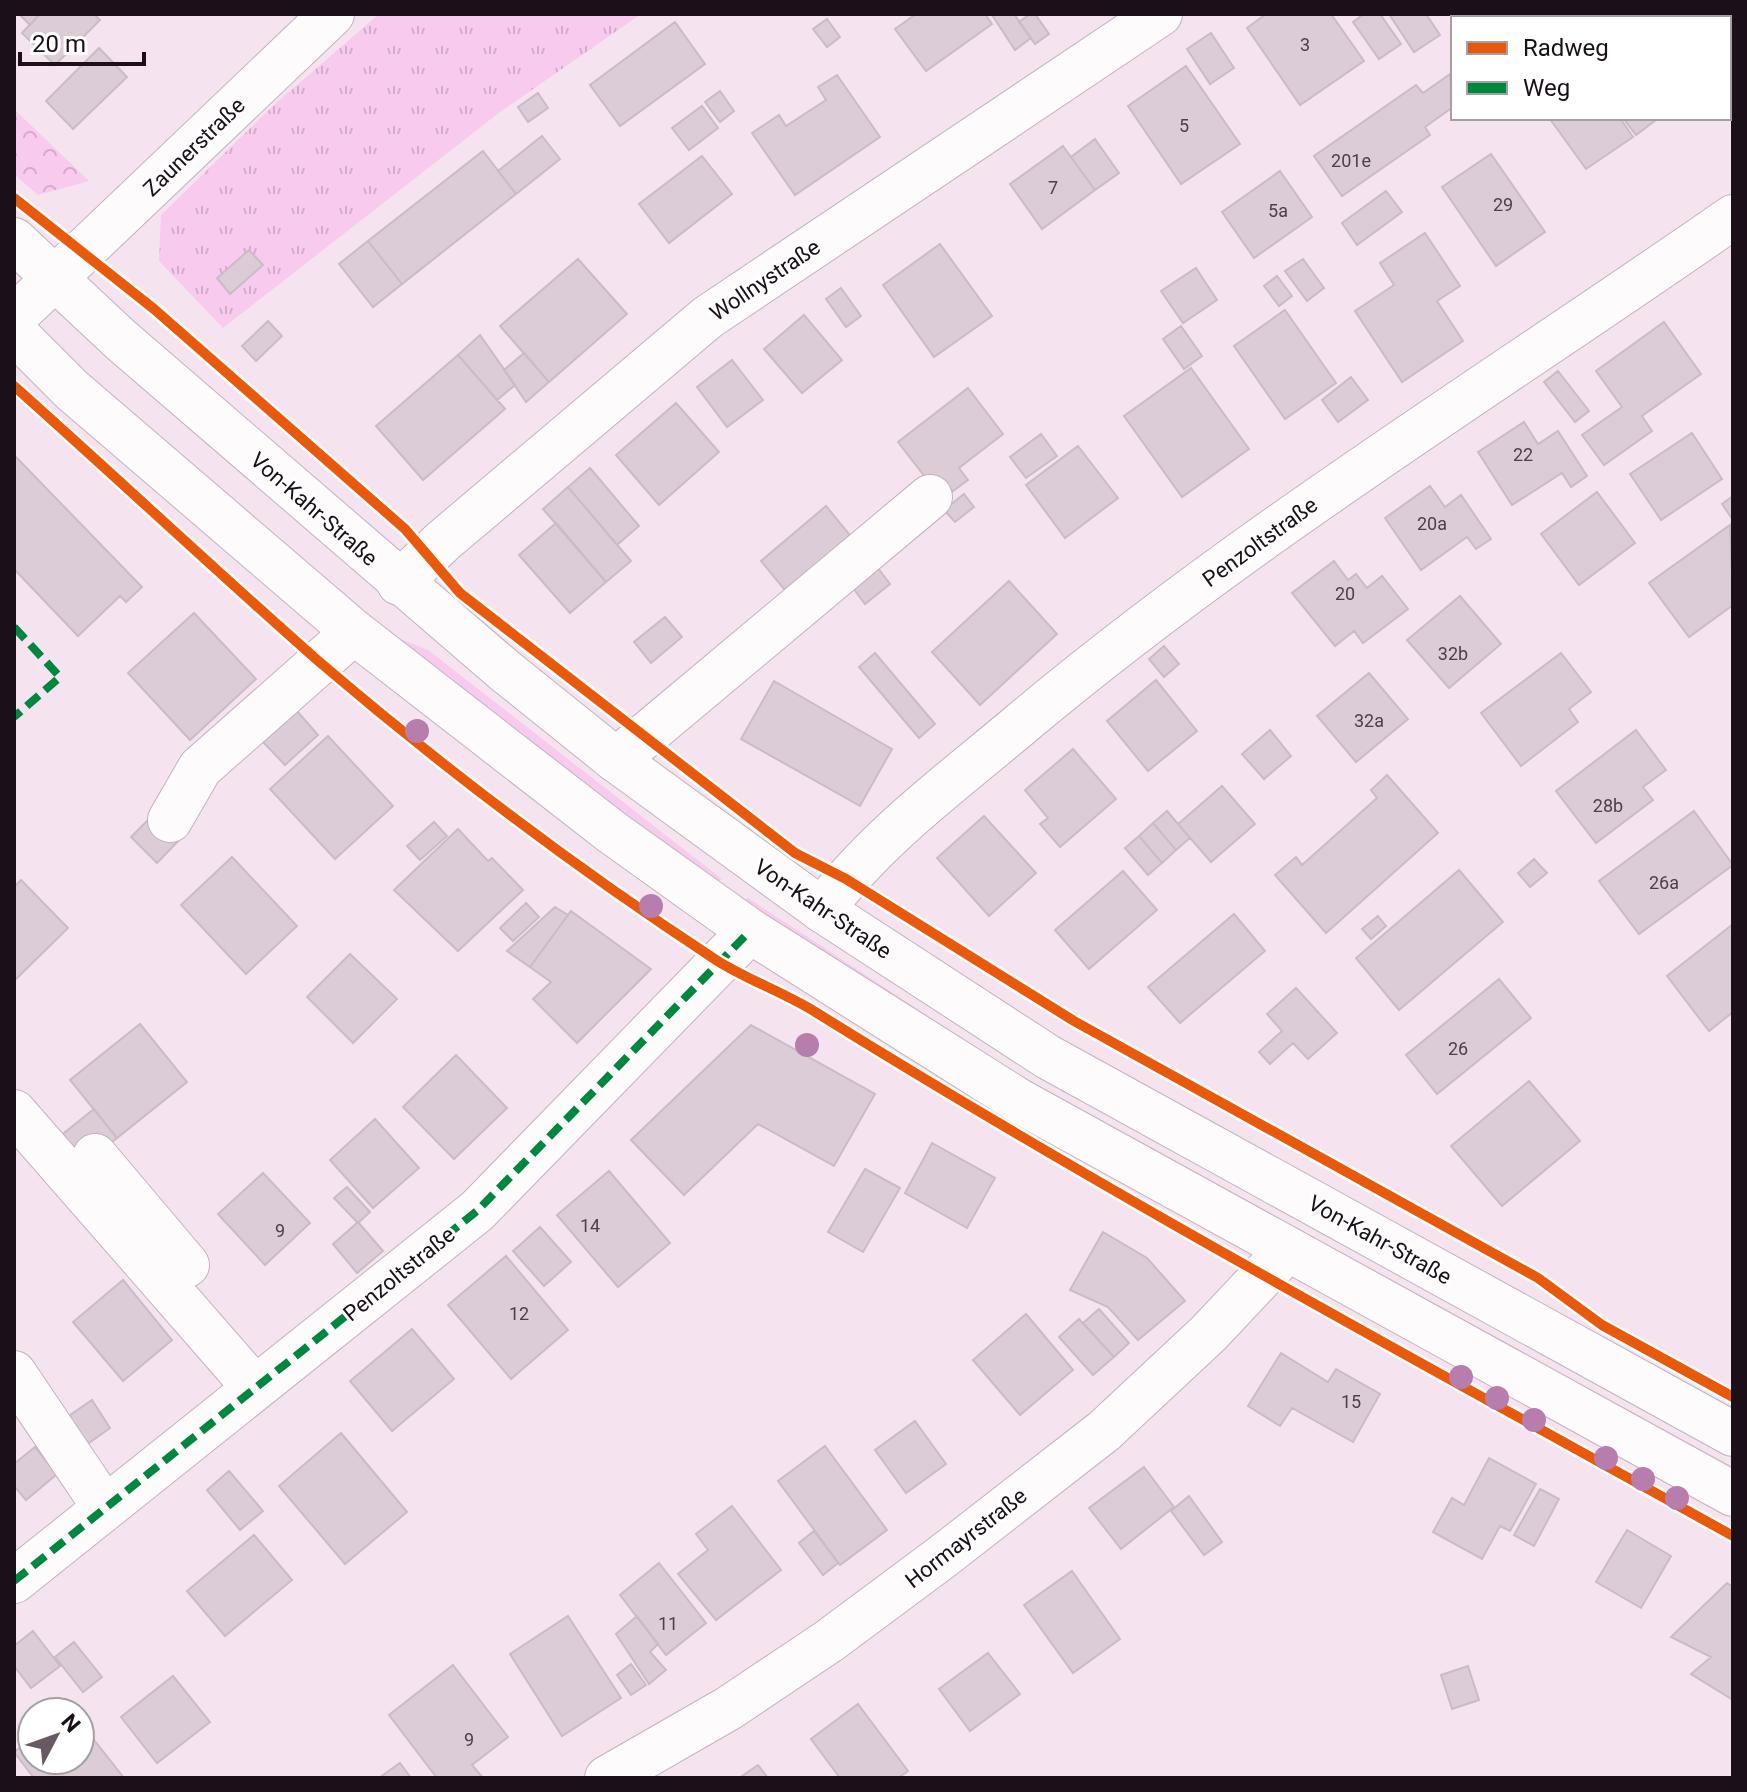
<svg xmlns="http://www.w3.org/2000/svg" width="1747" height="1792" font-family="Roboto,sans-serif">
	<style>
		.grass { fill: #f8caed }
		.forest { fill: url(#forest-crowns) }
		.park { fill: url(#park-tufts) }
		.building { fill: #dbccd7; stroke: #cabcc7; stroke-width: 2 }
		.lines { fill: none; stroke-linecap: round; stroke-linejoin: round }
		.minor-casing { stroke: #c1b4bd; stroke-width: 46 }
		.major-casing { stroke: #c1b4bd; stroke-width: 46 }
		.minor { stroke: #fefbfd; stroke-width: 44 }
		.major { stroke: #fefbfd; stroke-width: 44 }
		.quiet { stroke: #00873e; stroke-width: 8; stroke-dasharray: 16 8; stroke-linecap: butt }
		.cycleway-casing { stroke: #fff; stroke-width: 15 }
		.cycleway { stroke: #e8590c; stroke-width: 10 }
		.tree { fill: #b77dac }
		.labels { text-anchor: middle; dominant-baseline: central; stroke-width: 6; stroke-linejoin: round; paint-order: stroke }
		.number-label { font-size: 18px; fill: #4c404a }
		.street-label { font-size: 22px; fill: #1b1019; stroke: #fff }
	</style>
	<defs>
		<pattern id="forest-crowns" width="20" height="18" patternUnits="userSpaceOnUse" patternTransform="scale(2)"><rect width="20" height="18" fill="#f8caed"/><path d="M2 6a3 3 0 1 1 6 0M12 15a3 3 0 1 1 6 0" fill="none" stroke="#d4accb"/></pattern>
		<pattern id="park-tufts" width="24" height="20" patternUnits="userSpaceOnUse" patternTransform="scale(2)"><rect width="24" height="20" fill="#f8caed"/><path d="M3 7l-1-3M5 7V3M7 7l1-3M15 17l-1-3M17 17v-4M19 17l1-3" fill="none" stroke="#d4accb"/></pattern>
	</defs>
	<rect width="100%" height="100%" fill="#f5e3f0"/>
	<path class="grass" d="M380,631L428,650L722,879L704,887L375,636Z
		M748,898L1012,1071L1733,1467V1479L1006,1079L734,905Z"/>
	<path class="forest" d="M14,109L89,181L38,195L14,174Z"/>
	<path class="park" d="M379,14H641L500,112L223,328L159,261L161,215L274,105Z"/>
	<path class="building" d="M19,14H40L30,25Z
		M40,14H94L100,20L55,65L22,33Z
		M916,14H985L992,24L926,71L895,29Z
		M1014,14L1031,38L1015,50L992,15Z
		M1030,14H1035L1049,34L1035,44L1019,22Z
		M1266,14H1331L1364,61L1300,105L1247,28Z
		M1364,14H1380L1401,44L1379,59L1353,22Z
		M1389,14H1426L1440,35L1414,52Z
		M1523,14H1573L1576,18H1517Z
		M827,19L840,37L827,47L813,29Z
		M1733,19V116L1729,110V22Z
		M675,22L705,64L620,126L590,85Z
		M1211,33L1234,68L1210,84L1187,49Z
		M99,48L127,77L73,129L46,101Z
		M1186,66L1240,144L1181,184L1128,106Z
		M1450,74L1453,107L1425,127L1430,135L1342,196L1314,156L1416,85L1423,93Z
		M837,75L880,137L795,195L752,133L779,115L786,126L826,100L818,87Z
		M720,91L734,111L720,122L705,102Z
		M538,93L548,108L528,122L518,107Z
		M702,106L718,128L689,150L672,128Z
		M1620,118L1633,137L1586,169L1550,119Z
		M1623,118H1654L1656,120L1636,135Z
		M542,136L560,159L516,194L498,171Z
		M1095,139L1119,173L1095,190L1071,157Z
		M1063,146L1095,190L1042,229L1010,184Z
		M483,151L516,194L402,284L368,241Z
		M1491,154L1545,232L1496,266L1442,187Z
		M702,156L732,194L669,243L639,204Z
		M1280,171L1312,217L1254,258L1222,212Z
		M1386,191L1402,212L1357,245L1342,223Z
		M1425,233L1460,286L1437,301L1463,341L1402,382L1355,311L1394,285L1380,263Z
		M368,241L402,284L373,307L339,264Z
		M940,244L992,316L934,357L883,285Z
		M249,250L263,265L230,294L217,278Z
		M578,259L627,314L549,382L500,326Z
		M1303,259L1324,288L1307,301L1285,271Z
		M1196,268L1217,300L1183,323L1161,291Z
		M1277,276L1292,296L1279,306L1264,286Z
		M841,288L861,316L846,327L826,299Z
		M1285,310L1336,383L1285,419L1234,346Z
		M804,315L842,360L802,393L764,349Z
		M268,321L282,336L256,361L242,346Z
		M1664,322L1701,374L1642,416L1652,431L1604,465L1582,435L1622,407L1596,371Z
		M1181,326L1202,356L1184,369L1163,339Z
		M480,335L515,385L497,400L458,355Z
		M524,353L549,382L526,402L504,370Z
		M458,355L505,409L423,480L376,426Z
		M732,360L763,400L727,427L697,387Z
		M1191,368L1249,449L1182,497L1124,416Z
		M1558,371L1589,411L1575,422L1544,382Z
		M1351,377L1368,400L1338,422L1322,400Z
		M968,388L1003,434L959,468L968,480L942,499L898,442Z
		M676,403L719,452L659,505L616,455Z
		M1524,422L1538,444L1558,431L1587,476L1571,487L1562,473L1512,505L1478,452Z
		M1692,433L1722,479L1661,520L1630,474Z
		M1041,434L1057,456L1026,478L1010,457Z
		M1078,446L1118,498L1065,538L1026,485Z
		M14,455L142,587L126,602L120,596L78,636L14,569Z
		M590,468L639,526L617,545L568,487Z
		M1430,486L1445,507L1461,495L1491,539L1476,549L1467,537L1421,570L1385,518Z
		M568,487L631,561L606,582L543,509Z
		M1597,492L1635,543L1579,585L1541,534Z
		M964,494L974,507L955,522L944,510Z
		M1733,496V520L1722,504Z
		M826,506L854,540L789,595L761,561Z
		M556,523L606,582L570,613L519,555Z
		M1730,525L1733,605L1689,637L1649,583Z
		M1334,561L1348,580L1356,574L1367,588L1382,576L1408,609L1363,643L1354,631L1335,646L1292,593Z
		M875,564L890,584L865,604L850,584Z
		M1009,581L1057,634L980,705L932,652Z
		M1460,596L1501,644L1449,688L1407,640Z
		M194,613L256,679L190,740L128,673Z
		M665,617L682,637L651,663L634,642Z
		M1164,646L1179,664L1164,677L1149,659Z
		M875,653L935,724L919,738L859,667Z
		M1561,653L1591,692L1569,709L1578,722L1521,766L1481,713Z
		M1369,673L1408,719L1356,762L1317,716Z
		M1156,680L1197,731L1148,771L1107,721Z
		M774,681L892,749L860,806L741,739Z
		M297,711L318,735L285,765L263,742Z
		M1270,730L1291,756L1264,779L1242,754Z
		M1636,730L1666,770L1643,787L1653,800L1596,843L1556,791Z
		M328,736L393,806L335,859L270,789Z
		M1073,749L1116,799L1060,847L1040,824L1048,818L1025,790Z
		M1387,775L1438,833L1326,933L1275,875L1296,857L1302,865L1377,798L1371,790Z
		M1222,786L1255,824L1211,862L1178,824Z
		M159,809L185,834L157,863L131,837Z
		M1167,811L1190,838L1176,850L1153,823Z
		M1694,811L1733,865L1639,934L1599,881Z
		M984,816L1036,873L989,916L937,858Z
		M434,822L447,836L420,860L407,846Z
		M1153,823L1176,850L1162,863L1139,836Z
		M458,829L488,861L492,858L523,890L458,951L394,890Z
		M1139,836L1162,863L1148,875L1125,848Z
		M232,857L297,926L246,974L181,905Z
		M1534,859L1547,873L1530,887L1518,873Z
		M1459,870L1503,922L1399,1010L1356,958Z
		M1123,871L1157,910L1089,969L1055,930Z
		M21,880L68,928L14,981V887Z
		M526,903L539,917L513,941L500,928Z
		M555,907L568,915L530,967L507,951Z
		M571,911L651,969L577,1043L533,999L551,982L530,967Z
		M1234,914L1265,951L1180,1023L1148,987Z
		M1378,916L1386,926L1371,939L1362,929Z
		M1733,924V1012L1709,1031L1667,976Z
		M350,954L397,999L353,1043L307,997Z
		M1499,979L1531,1018L1437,1094L1406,1055Z
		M1296,988L1337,1033L1308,1059L1293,1043L1270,1064L1259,1052L1282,1031L1267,1014Z
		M140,1024L187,1082L117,1138L70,1080Z
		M751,1025L875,1094L834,1166L758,1124L684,1195L631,1140Z
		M456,1055L507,1108L454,1159L403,1107Z
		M1529,1081L1580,1141L1502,1206L1451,1146Z
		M94,1109L117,1138L82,1166L59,1137Z
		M375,1119L419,1168L373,1208L330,1160Z
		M932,1143L995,1178L967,1228L905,1193Z
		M865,1169L900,1188L863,1252L828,1232Z
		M609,1171L670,1243L618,1287L557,1215Z
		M263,1173L310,1223L265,1265L218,1214Z
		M347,1187L370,1212L358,1223L334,1198Z
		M358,1222L383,1251L357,1273L333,1244Z
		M540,1227L571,1262L544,1286L513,1251Z
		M1103,1232L1147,1258L1185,1301L1138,1340L1108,1307L1070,1290Z
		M506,1256L568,1330L511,1379L448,1305Z
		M123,1280L172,1340L123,1381L73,1322Z
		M1099,1309L1129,1343L1114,1357L1083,1323Z
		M1026,1314L1073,1370L1020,1415L973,1360Z
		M1079,1319L1114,1357L1093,1375L1059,1337Z
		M412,1329L454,1379L392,1431L350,1381Z
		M1281,1353L1328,1382L1336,1369L1380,1394L1353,1442L1292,1408L1280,1426L1248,1406Z
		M92,1400L110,1428L79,1450L60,1422Z
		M915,1421L946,1464L906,1493L875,1450Z
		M341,1433L407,1512L345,1564L279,1486Z
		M825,1446L887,1530L840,1565L778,1481Z
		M35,1447L57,1474L26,1500L14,1486V1464Z
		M1489,1458L1536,1484L1510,1531L1500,1526L1482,1559L1433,1532L1452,1498L1464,1505Z
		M1144,1467L1174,1507L1121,1549L1089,1508Z
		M229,1471L263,1511L240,1530L207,1490Z
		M1540,1489L1559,1499L1534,1546L1514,1535Z
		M1189,1496L1222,1542L1204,1555L1171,1511Z
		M732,1506L781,1570L716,1620L678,1574L708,1550L696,1534Z
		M1627,1530L1671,1556L1641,1608L1596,1582Z
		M814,1531L838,1563L823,1575L799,1543Z
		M254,1535L292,1580L225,1636L187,1591Z
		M659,1563L706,1623L666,1655L620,1595Z
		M1072,1571L1120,1639L1073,1673L1024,1605Z
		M1727,1583L1733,1587V1700L1691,1674L1711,1657L1671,1637Z
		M568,1616L621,1698L562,1736L510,1654Z
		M637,1616L658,1644L650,1652L666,1670L649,1684L616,1634Z
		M33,1631L60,1666L31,1688L14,1666V1646Z
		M74,1642L102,1677L83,1692L55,1657Z
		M988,1653L1020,1694L970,1731L939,1689Z
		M631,1664L646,1685L631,1695L617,1675Z
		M453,1665L508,1737L472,1765L483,1778H437L389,1715Z
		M1468,1666L1479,1700L1452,1709L1441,1675Z
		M173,1676L210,1722L157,1763L121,1717Z
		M858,1704L908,1771L898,1778H840L811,1739Z
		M80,1722L124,1778H34L14,1752L32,1739V1760H80Z
		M400,1763L411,1778H379Z
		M758,1765L768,1778H739Z"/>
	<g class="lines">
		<defs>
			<path id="minor" d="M14,317L332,14
				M399,583L443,541L708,317L1160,14
				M616,760L930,497
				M170,820L200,768L354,632
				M822,910C875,839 947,786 1015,729C1240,539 1492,385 1733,217
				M14,1112L255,1388
				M95,1156L187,1265
				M14,1373L105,1508
				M14,1581L477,1211L750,931
				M607,1778L729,1708L829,1641L942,1557L1104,1431L1209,1333L1288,1249"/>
			<path id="major" d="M14,240L121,340L504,670L616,760L822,910L1048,1057L1733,1434
				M14,332L72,390L354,632L613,833L750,931L1019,1101L1733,1494"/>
		</defs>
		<use href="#minor" class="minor-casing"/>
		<use href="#major" class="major-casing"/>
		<use href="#minor" class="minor"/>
		<use href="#major" class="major"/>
		<path class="quiet" d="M14,627L60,677L14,717
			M14,1581L477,1211L750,931"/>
		<defs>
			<path id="cycleway" d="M14,198L154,309L405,529L460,593L795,853L846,879L1074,1021L1538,1278L1602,1325L1733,1397
				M14,386C115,476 214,569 316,659C442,767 577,869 716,960C749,981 784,992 817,1013C1116,1199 1426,1365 1733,1536"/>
		</defs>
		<use href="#cycleway" class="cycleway-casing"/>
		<use href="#cycleway" class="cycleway"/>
	</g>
	<g class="tree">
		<circle cx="417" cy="731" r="12"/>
		<circle cx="651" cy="906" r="12"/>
		<circle cx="807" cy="1045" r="12"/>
		<circle cx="1461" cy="1377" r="12"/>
		<circle cx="1497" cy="1398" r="12"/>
		<circle cx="1534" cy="1420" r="12"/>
		<circle cx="1606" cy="1458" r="12"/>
		<circle cx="1643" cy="1479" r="12"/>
		<circle cx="1677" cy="1498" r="12"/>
	</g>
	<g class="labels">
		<g class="number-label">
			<text x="1305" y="44">3</text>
			<text x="1184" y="125">5</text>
			<text x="1351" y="160">201e</text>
			<text x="1053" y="187">7</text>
			<text x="1503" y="204">29</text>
			<text x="1278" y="210">5a</text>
			<text x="1523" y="454">22</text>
			<text x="1432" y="523">20a</text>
			<text x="1345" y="593">20</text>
			<text x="1453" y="653">32b</text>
			<text x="1369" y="720">32a</text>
			<text x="1608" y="805">28b</text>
			<text x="1664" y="882">26a</text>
			<text x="1458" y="1048">26</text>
			<text x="590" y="1225">14</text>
			<text x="280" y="1230">9</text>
			<text x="519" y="1313">12</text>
			<text x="1351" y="1401">15</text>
			<text x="668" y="1623">11</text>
			<text x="469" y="1739">9</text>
		</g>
		<g class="street-label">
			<text transform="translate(194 147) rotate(-44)">Zaunerstraße</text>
			<text transform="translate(765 280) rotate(-34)">Wollnystraße</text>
			<text transform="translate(314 509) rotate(41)">Von-Kahr-Straße</text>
			<text transform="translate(1260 542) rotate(-36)">Penzoltstraße</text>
			<text transform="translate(823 909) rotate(34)">Von-Kahr-Straße</text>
			<text transform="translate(1380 1240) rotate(29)">Von-Kahr-Straße</text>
			<text transform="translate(399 1274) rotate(-39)">Penzoltstraße</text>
			<text transform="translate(966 1538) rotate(-38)">Hormayrstraße</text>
		</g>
	</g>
	<rect width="1747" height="1792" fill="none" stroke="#1b1019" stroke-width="32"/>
	<rect x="1451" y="16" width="280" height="104" fill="#ffffff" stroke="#a49fa3" stroke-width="2"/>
	<rect x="1467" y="42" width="40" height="12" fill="#e8590c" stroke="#a49fa3" stroke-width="2"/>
	<text x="1523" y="56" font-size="24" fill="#1b1019">Radweg</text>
	<rect x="1467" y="82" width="40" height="12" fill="#00873e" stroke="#a49fa3" stroke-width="2"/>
	<text x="1523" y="96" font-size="24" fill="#1b1019">Weg</text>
	<g transform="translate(56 1736) rotate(49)"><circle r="38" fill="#ffffff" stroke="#a49fa3" stroke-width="2"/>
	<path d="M0-6L14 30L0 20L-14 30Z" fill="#675a64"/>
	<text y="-12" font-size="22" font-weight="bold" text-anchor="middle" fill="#1b1019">N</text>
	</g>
	<path d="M20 52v12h124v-12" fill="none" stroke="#1b1019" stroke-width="4"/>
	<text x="32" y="52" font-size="24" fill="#1b1019" stroke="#ffffff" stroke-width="6" paint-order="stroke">20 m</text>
</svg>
